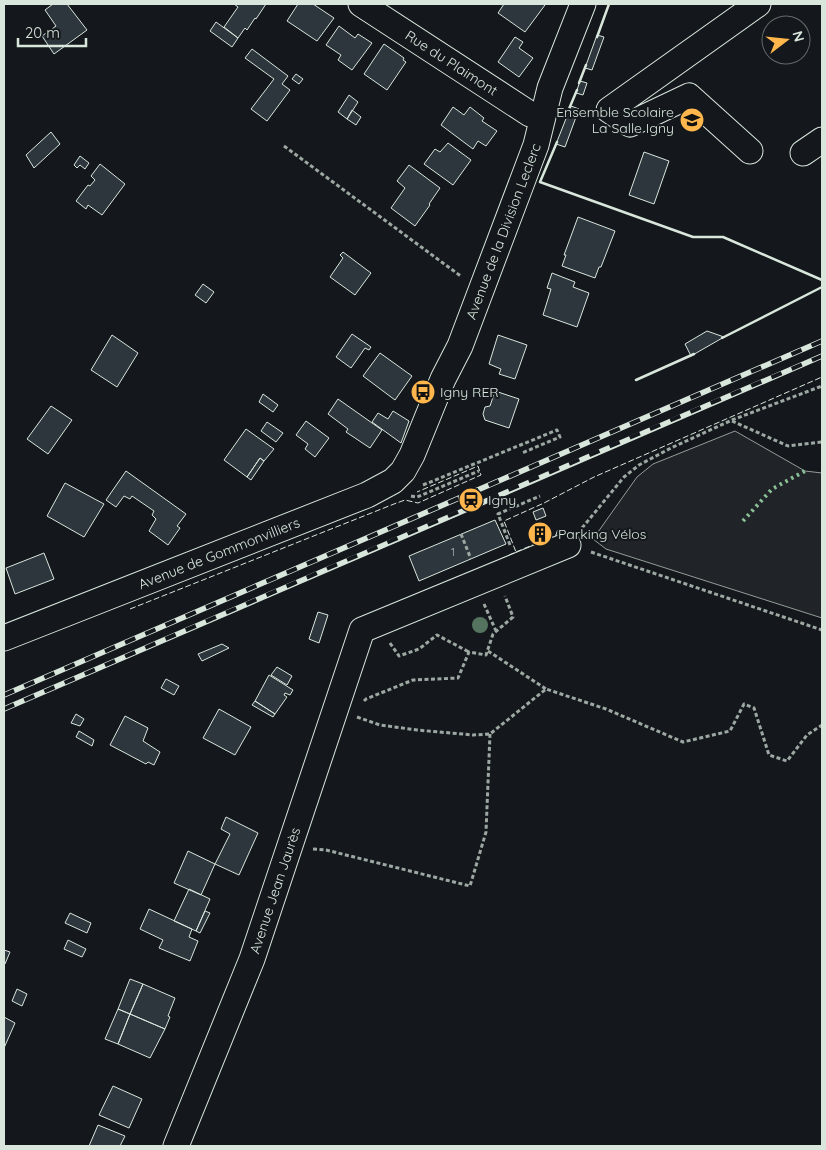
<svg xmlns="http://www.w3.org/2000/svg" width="826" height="1150" font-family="Quicksand,sans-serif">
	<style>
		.green { fill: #202428; stroke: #939e99 }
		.building { fill: #2c363c; stroke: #d8e6dc }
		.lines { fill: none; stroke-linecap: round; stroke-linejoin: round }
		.minor-casing { stroke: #d8e6dc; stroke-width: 27 }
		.path { stroke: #9da8a2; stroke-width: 3; stroke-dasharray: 4 2.5; stroke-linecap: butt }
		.minor { stroke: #14181c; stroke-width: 25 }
		.rail-casing { stroke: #d8e6dc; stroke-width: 5.5 }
		.rail { stroke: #14181c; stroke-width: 4; stroke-dasharray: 11; stroke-linecap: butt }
		.hedge { stroke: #8ac095; stroke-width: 4; stroke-dasharray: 2.5 4; stroke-linecap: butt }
		.fence { stroke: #d8e6dc; stroke-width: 1; stroke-dasharray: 6 2.5; stroke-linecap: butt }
		.wall { stroke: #d8e6dc; stroke-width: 2.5 }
		.tree { fill: #55745f }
		.labels { text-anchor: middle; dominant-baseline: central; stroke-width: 4; stroke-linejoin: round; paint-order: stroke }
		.number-label { font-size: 11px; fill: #adbab4 }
		.street-label { font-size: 14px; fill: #d8e6dc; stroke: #14181c }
		.poi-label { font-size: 14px; fill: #d8e6dc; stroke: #14181c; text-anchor: start }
	</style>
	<rect width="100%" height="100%" fill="#14181c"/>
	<path class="green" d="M735,431L805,471L822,473V618L606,549L593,539L637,477L653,464Z"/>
	<path class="building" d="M53,4H67L87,30L54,54L42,36L56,26L45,10Z
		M234,4H266L256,19L255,18L247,30L245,28L238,38L224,27L238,7Z
		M298,4H313L334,18L317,41L287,21Z
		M504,4H543L545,5L525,32L498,13Z
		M216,22L238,38L232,47L210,31Z
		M339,26L355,38L358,34L372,43L352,70L338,60L341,55L326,45Z
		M597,35L604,37L592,70L585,68Z
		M515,37L523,42L519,48L533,58L519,77L498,62Z
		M384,44L404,58L403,60L406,62L387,90L364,74Z
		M252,49L288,76L282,84L290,90L267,121L251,109L274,79L245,58Z
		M296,74L303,79L299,84L292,79Z
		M580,81L587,83L583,95L576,93Z
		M349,95L358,102L347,119L338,112Z
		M571,106L579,109L565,147L556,144Z
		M453,107L464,115L470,107L484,118L482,121L497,131L486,146L478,141L473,149L441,125Z
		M352,110L361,117L356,125L347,119Z
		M51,132L60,144L34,168L26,155Z
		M448,143L471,160L453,185L424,164L435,149L440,152Z
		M644,152L669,161L654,204L629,195Z
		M80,156L89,163L85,169L80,165L77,168L74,165Z
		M100,164L125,184L102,215L88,205L86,209L76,201L88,185L90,186L95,180L91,176Z
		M409,165L440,188L429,204L430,205L415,226L391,208L405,188L397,181Z
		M578,217L615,231L601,267H599L595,278L562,266L566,255H564Z
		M343,252L371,273L355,295L330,277L343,258L340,255Z
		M552,273L575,282L573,287L589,293L577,327L543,315L551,289L547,288Z
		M203,284L214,292L206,303L195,295Z
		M707,331L724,337L691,356L685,344Z
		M352,334L371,347L369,350L365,348L351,368L336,357Z
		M112,335L138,353L117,387L91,370Z
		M498,335L527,345L515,379L499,374L501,369L489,364Z
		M380,353L412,376L395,400L363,376Z
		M495,391L519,399L509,428L485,420L483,414L485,407L490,406Z
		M263,394L278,405L273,412L259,402Z
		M338,399L382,430L370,448L346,432L348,429L328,414Z
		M51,406L72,420L48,454L27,439Z
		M393,411L409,421L401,443L372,422L378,413L388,419Z
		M306,421L329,438L315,457L305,449L308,444L296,435Z
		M267,422L283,433L276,442L261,431Z
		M246,429L274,449L264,461L260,458L247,477L224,460Z
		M260,458L264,461L251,480L247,477Z
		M126,471L186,514L177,526L180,528L168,545L149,531L156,519L152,515L154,511L132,496L130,499L124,496L116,507L106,500Z
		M65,483L104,504L84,537L47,516Z
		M543,508L546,516L536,520L533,512Z
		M495,520L506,544L419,581L409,556Z
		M543,528L547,536L536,540L533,532Z
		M44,553L54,579L15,594L6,568Z
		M318,612L328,615L319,643L309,639Z
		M222,644L229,648L202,661L198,654Z
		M277,667L292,676L287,685L271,675Z
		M269,675L293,690L290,695L285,693L284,695L287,697L275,714L255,701Z
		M166,679L179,686L174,695L161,688Z
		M255,701L275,714L273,717L252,705Z
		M219,709L251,727L235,755L203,738Z
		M76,714L84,719L80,726L71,723Z
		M125,716L148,728L143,741L160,752L154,765L148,762L146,764L110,745Z
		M79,731L94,740L92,746L76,737Z
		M226,817L258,833L239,875L215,864L230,834L221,829Z
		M188,851L215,864L201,895L174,883Z
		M189,889L210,899L196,931L174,921Z
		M149,909L192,929L189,937L198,941L190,961L159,948L163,940L140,929Z
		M205,911L210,913L200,933L196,931Z
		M70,913L91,923L87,933L65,923Z
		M68,940L86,949L82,957L64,949Z
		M4,950L10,952L5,964L4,963Z
		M130,979L143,984L130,1014L118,1009Z
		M143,984L175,998L168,1016L170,1017L165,1029L130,1014Z
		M17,989L27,994L22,1006L12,1001Z
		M118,1009L130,1014L118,1044L105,1039Z
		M130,1014L165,1029L150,1058L118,1044Z
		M4,1017L15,1023L4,1048Z
		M113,1086L142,1099L129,1128L99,1115Z
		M98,1125L125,1136L120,1146H89Z"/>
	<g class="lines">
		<defs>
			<g id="minor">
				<path id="s1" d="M361,4L530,114L542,118"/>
				<path d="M750,151L689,96L630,124L609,110L758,4"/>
				<path d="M803,153L822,140"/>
				<path id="s2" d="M4,638L367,495L393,481L403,471L412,455L443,379L460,346L536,145L550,88L583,4"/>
				<path id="s3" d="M176,1146L252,959L362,630L568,545"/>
			</g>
		</defs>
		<use href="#minor" class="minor-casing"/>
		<path class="path" d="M284,146L462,277
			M732,421L788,446L822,442
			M423,485L557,430L560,437L522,453
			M411,496L417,497L479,471
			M582,528L624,477L639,465L671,448L732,420L822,386
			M461,534L471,559
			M510,545L498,514L540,496
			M591,552L822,630
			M484,604L496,631
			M390,643L399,656L419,649L437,635L469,652
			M488,651L546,689
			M364,701L366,699L413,680L458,678L469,652L486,655L493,634L513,617L505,596
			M357,717L380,725L417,730L473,735L490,734L546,689L606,709L683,742L730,731L744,704L754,708L769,755L787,761L807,735L822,725
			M313,849L326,850L470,886L486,832L490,734"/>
		<use href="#minor" class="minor"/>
		<defs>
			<path id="rail" d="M4,695L822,341
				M4,709C277,591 549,471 822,356"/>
		</defs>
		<use href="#rail" class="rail-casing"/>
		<use href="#rail" class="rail"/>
		<path class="hedge" d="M743,521L772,489L805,471"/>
		<path class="fence" d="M516,552L556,535L558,529L566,532L564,536
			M509,555L516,552L504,521L544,503L594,477L822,377
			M130,609L394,504L405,500L418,503L481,475L478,466L417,492"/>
		<path class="wall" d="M597,37L609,4
			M579,83L586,65
			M569,109L577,90
			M557,142L540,182L693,237H723L822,280
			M722,338L822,287
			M636,380L694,354"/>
	</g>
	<circle class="tree" cx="480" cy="625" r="8"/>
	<defs>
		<symbol id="school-disc" viewBox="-11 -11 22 22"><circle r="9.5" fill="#ffb74d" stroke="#14181c"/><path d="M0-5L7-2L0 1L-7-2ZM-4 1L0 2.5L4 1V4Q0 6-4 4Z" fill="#111"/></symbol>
		<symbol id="bus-disc" viewBox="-11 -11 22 22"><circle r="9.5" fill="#ffb74d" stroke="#14181c"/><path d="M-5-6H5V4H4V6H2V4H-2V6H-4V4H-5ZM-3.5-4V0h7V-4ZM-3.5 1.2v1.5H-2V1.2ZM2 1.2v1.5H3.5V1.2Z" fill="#111"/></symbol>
		<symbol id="station-disc" viewBox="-11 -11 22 22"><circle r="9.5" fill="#ffb74d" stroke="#14181c"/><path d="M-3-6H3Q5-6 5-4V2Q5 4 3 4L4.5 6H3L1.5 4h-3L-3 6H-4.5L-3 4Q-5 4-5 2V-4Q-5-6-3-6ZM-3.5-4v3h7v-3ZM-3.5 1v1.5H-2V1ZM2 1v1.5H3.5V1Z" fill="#111"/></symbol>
		<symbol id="building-disc" viewBox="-11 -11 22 22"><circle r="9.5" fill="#ffb74d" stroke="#14181c"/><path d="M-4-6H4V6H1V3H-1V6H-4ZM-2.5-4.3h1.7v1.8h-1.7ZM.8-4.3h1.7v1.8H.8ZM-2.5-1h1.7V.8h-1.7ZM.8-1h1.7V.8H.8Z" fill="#111"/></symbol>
	</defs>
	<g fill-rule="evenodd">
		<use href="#school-disc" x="678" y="106" width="28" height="28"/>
		<use href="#bus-disc" x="409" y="378" width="28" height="28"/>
		<use href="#station-disc" x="457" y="486" width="28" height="28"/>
		<use href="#building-disc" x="526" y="520" width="28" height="28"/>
	</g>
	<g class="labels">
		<g class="number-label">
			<text x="453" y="552">1</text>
		</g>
		<g class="street-label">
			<text stroke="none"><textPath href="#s1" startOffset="108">Rue du Plaimont</textPath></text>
			<text stroke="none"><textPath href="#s2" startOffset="694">Avenue de la Division Leclerc</textPath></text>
			<text stroke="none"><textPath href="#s2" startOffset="231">Avenue de Gommonvilliers</textPath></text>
			<text stroke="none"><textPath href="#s3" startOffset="274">Avenue Jean Jaurès</textPath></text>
		</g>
		<g class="poi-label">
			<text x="674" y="112" text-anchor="end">Ensemble Scolaire<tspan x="674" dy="16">La Salle Igny</tspan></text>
			<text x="440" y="392">Igny RER</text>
			<text x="488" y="500">Igny</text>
			<text x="558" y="534">Parking Vélos</text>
		</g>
	</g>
	<rect width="826" height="1150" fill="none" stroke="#d8e6dc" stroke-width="10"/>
	<g transform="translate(786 40) rotate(74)"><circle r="24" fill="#14181c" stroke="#626a69"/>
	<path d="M0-4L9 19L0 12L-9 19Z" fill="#ffb74d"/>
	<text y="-8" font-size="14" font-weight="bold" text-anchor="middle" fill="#d8e6dc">N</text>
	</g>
	<path d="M18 38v8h68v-8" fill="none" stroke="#d8e6dc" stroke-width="2.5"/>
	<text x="25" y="38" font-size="15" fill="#d8e6dc" stroke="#14181c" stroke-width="4" paint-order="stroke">20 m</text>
</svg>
